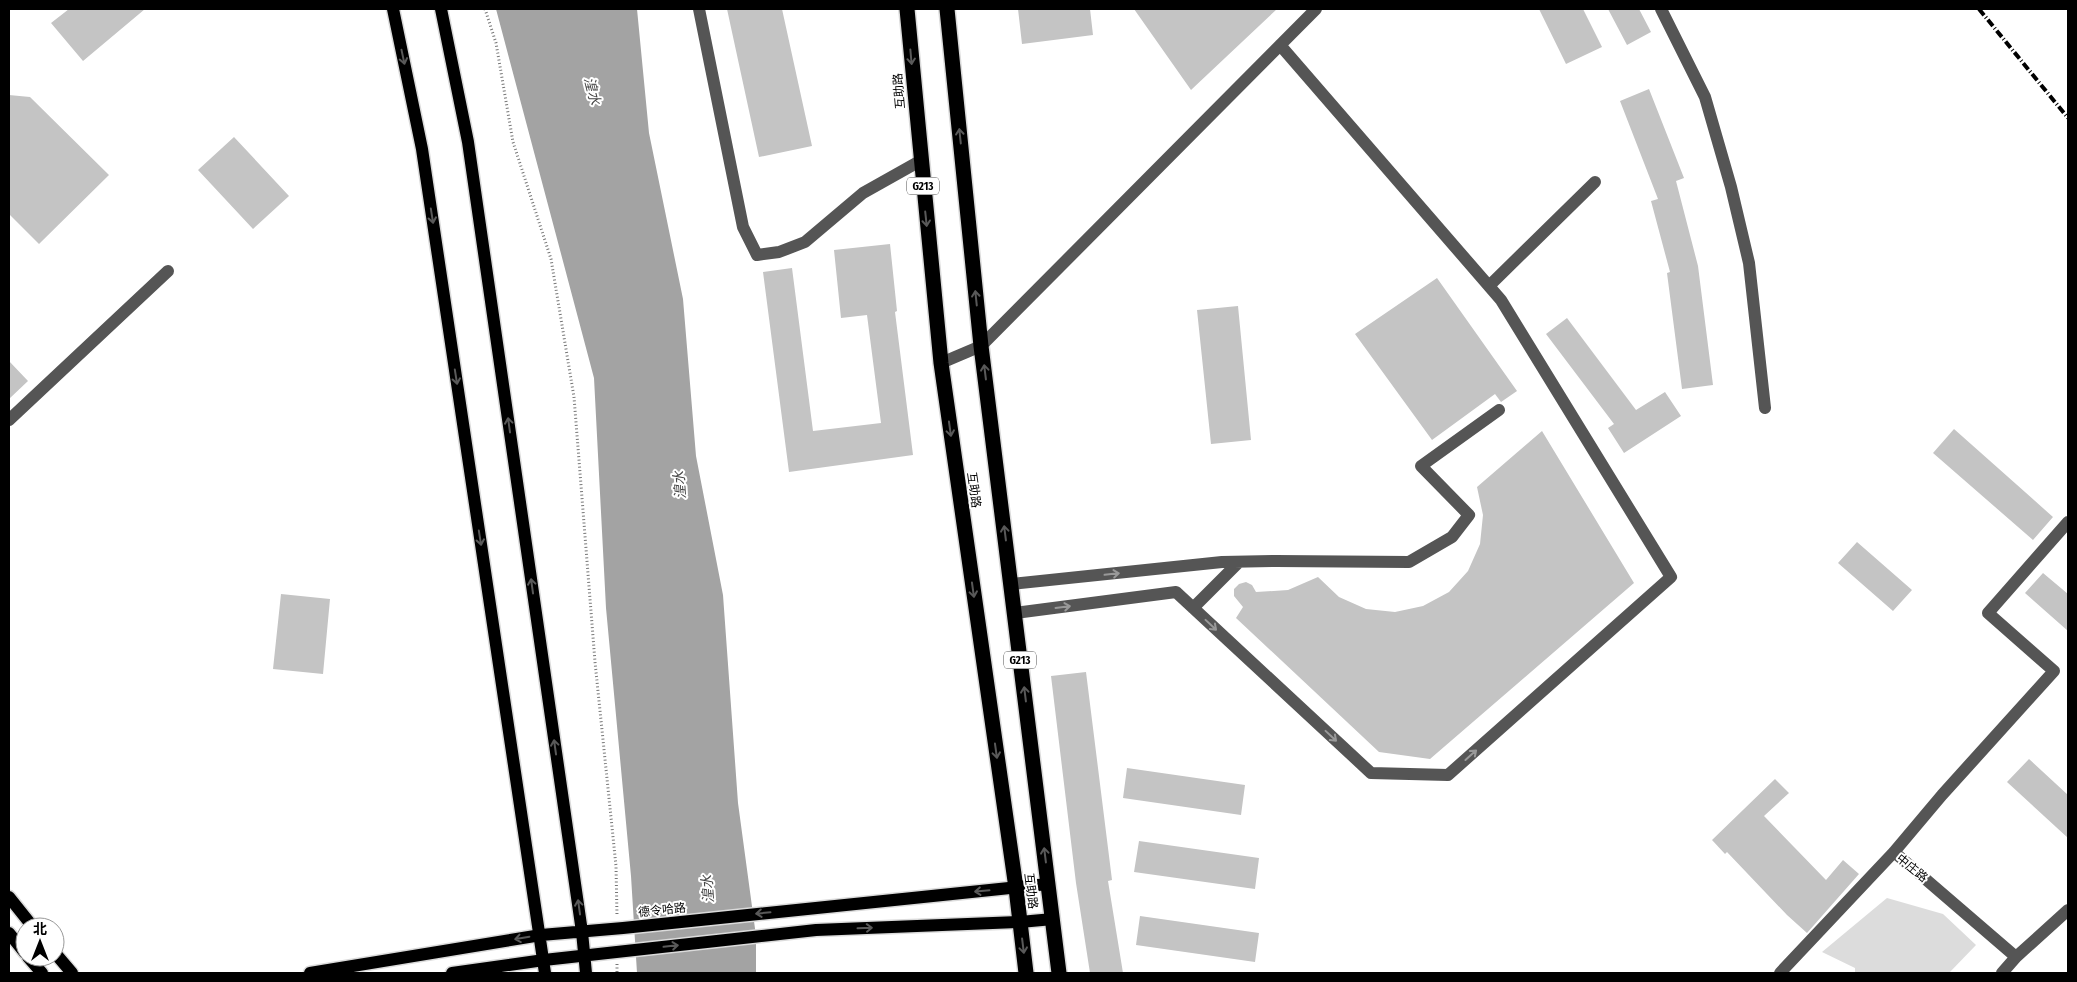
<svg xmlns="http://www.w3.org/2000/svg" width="2077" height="982" font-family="'Fira Sans Condensed','Noto Sans SC',sans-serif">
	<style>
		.green { fill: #dcdcdc }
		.water { fill: #a3a3a3 }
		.building { fill: #c4c4c4 }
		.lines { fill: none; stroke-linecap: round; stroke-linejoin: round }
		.major-casing { stroke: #dbdbdb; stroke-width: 15 }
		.highway-casing { stroke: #dbdbdb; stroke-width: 18 }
		.path { stroke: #777; stroke-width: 3; stroke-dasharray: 1 2.5; stroke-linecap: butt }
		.minor { stroke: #555; stroke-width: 12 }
		.major { stroke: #000; stroke-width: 12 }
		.highway { stroke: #000; stroke-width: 15 }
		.rail { stroke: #000; stroke-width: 4; stroke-dasharray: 8 2.5 1 2.5; stroke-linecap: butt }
		.oneway { stroke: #595959 }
		.oneway2 { stroke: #999 }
		.labels { text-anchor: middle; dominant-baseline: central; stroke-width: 4; stroke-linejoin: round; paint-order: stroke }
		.shield { fill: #fff; stroke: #4c4c4c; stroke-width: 1 }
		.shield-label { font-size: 11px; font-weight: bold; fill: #000 }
		.street-label { font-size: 12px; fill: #000; stroke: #fff }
		.water-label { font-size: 14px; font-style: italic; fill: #444; stroke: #fff }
	</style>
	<rect width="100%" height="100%" fill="#fff"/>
	<path class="green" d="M1887,898L1943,914L1976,945L1949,973H1855V968L1822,952Z"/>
	<path class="water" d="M496,9H637L649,133L683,299L696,456L723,595L738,803L756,936V973H637L631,876L606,608L594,378Z"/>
	<path class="building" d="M69,9H145L83,61L51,23Z
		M727,9H782L812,146L759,157Z
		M1018,9H1090L1093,35L1022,44Z
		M1134,9H1277L1191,90Z
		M1539,9H1583L1602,47L1566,64Z
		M1608,9H1639L1651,32L1627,45Z
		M1649,89L1684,178L1676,181L1698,266L1713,385L1682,389L1667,273L1670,272L1651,201L1658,199L1620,101Z
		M9,95L30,97L109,175L39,244L9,214Z
		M234,137L289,196L253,229L198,170Z
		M890,244L897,311L895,312L913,455L789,472L763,272L792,268L813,431L881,423L867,315L841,318L834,250Z
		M1437,278L1517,391L1501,402L1495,394L1432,440L1355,334Z
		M1238,306L1251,440L1211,444L1197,310Z
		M1567,318L1636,410L1665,392L1681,416L1624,453L1608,428L1614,424L1546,334Z
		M9,361L28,381L9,399Z
		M1954,429L2053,517L2033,540L1933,453Z
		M1542,431L1634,583L1430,759L1379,752L1236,618L1243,607L1234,596V589L1239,584L1246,582L1252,585L1256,592L1288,590L1318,577L1339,597L1366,609L1395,612L1423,606L1449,592L1468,571L1480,544L1483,515L1477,487Z
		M1857,542L1912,590L1893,611L1838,563Z
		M2043,573L2068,594V631L2025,593Z
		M281,594L330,599L323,674L273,669Z
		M1086,672L1112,880L1108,881L1123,973H1090L1076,883L1051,676Z
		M2029,759L2068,795V838L2007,782Z
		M1127,768L1245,785L1241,815L1123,798Z
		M1775,779L1789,793L1764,816L1826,880L1843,860L1859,874L1807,933L1787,915L1727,852L1725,854L1712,840Z
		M1139,841L1259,858L1255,889L1134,872Z
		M1140,916L1259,933L1255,962L1136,945Z"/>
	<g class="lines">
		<defs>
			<path id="major" d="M393,9L422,149L545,973
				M441,9L468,142L582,932L586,973
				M9,897L33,927
				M9,933L25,953
				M55,953L72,973
				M28,957L42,973
				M310,973L541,935L623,928L1048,884
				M452,973L544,960L816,930L1020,922L1053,919"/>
			<path id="highway" d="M907,9L941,363L1016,888L1026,973
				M947,9L981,346L1059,973"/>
		</defs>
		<use href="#major" class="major-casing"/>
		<use href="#highway" class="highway-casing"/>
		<path class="path" d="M485,9L496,43L513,142L551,259L574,397L595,662L616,866L617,916
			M617,964V973"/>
		<path class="minor" d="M699,9L743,227L757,255L779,252L805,242L863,193L920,161
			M1661,9L1705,97L1731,187L1749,263L1765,408
			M1489,286L1595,182
			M941,363L981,346L1316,9
			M9,420L168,271
			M1011,584L1222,562L1276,561L1409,562L1452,537L1469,515L1421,466L1499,410
			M1193,608L1239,562
			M1015,613L1176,592L1371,773L1448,775L1671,577L1501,300L1280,45
			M1894,852L2016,957L2002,973
			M2016,957L2068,910
			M1780,973L1894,852L1942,795L2054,671L1988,613L2068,522"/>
		<use href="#major" class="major"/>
		<use href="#highway" class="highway"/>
		<path class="rail" d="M1979,9L2068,118"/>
	</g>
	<defs><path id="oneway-shaft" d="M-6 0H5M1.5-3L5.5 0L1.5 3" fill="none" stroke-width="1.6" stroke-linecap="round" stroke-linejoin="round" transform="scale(1.25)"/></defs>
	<g class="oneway">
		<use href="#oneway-shaft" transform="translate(403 57) rotate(78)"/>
		<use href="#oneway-shaft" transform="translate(911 57) rotate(85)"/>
		<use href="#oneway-shaft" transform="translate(960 136) rotate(-96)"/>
		<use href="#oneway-shaft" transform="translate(432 216) rotate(81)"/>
		<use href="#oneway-shaft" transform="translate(926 219) rotate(84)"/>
		<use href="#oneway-shaft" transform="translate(976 298) rotate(-96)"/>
		<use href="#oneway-shaft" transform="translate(985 372) rotate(-97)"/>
		<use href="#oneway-shaft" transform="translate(456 377) rotate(81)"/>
		<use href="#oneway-shaft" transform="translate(509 425) rotate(-98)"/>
		<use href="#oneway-shaft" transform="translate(950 429) rotate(82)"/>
		<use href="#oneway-shaft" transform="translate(1005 533) rotate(-97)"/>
		<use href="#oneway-shaft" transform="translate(480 538) rotate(81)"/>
		<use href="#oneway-shaft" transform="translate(532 586) rotate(-98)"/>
		<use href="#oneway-shaft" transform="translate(973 590) rotate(82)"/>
		<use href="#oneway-shaft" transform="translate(1025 694) rotate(-97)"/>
		<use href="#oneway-shaft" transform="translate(555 747) rotate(-98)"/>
		<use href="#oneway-shaft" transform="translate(996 751) rotate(82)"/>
		<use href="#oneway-shaft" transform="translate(1045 855) rotate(-97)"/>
		<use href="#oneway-shaft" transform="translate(982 891) rotate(175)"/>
		<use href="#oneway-shaft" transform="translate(579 907) rotate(-98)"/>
		<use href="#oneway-shaft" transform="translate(763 913) rotate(174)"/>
		<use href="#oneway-shaft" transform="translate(865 928) rotate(-2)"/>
		<use href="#oneway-shaft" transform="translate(522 938) rotate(170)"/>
		<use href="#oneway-shaft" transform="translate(671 946) rotate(-6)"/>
		<use href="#oneway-shaft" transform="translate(1023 946) rotate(83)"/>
	</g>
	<g class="oneway2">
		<use href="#oneway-shaft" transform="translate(1112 574) rotate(-6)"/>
		<use href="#oneway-shaft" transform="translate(1063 607) rotate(-7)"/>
		<use href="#oneway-shaft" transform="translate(1211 625) rotate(43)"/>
		<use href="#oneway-shaft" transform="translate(1331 736) rotate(43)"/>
		<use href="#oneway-shaft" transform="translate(1471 755) rotate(-42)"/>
	</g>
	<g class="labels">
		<g class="shield">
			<rect x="907" y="177.5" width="32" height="17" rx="4"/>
			<rect x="1004" y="651.5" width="32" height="17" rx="4"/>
		</g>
		<g class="shield-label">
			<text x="923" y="186">G213</text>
			<text x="1020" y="660">G213</text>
		</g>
		<g class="street-label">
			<text transform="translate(899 91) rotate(-95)">互助路</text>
			<text transform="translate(974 490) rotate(82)">互助路</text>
			<text transform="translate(1912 868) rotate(39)">中庄路</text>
			<text transform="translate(1031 891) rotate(83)">互助路</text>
			<text transform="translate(662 910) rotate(-6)">德令哈路</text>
		</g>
		<g class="water-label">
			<text transform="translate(592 91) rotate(76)">湟水</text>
			<text transform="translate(680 485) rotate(-94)">湟水</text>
			<text transform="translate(708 889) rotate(-94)">湟水</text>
		</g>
	</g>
	<rect width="2077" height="982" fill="none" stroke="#000000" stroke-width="20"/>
	<g transform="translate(40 942)"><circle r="24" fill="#ffffff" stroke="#999999"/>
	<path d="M0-4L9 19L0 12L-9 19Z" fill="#000000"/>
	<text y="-8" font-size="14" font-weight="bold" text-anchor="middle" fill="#000000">北</text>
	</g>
</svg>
